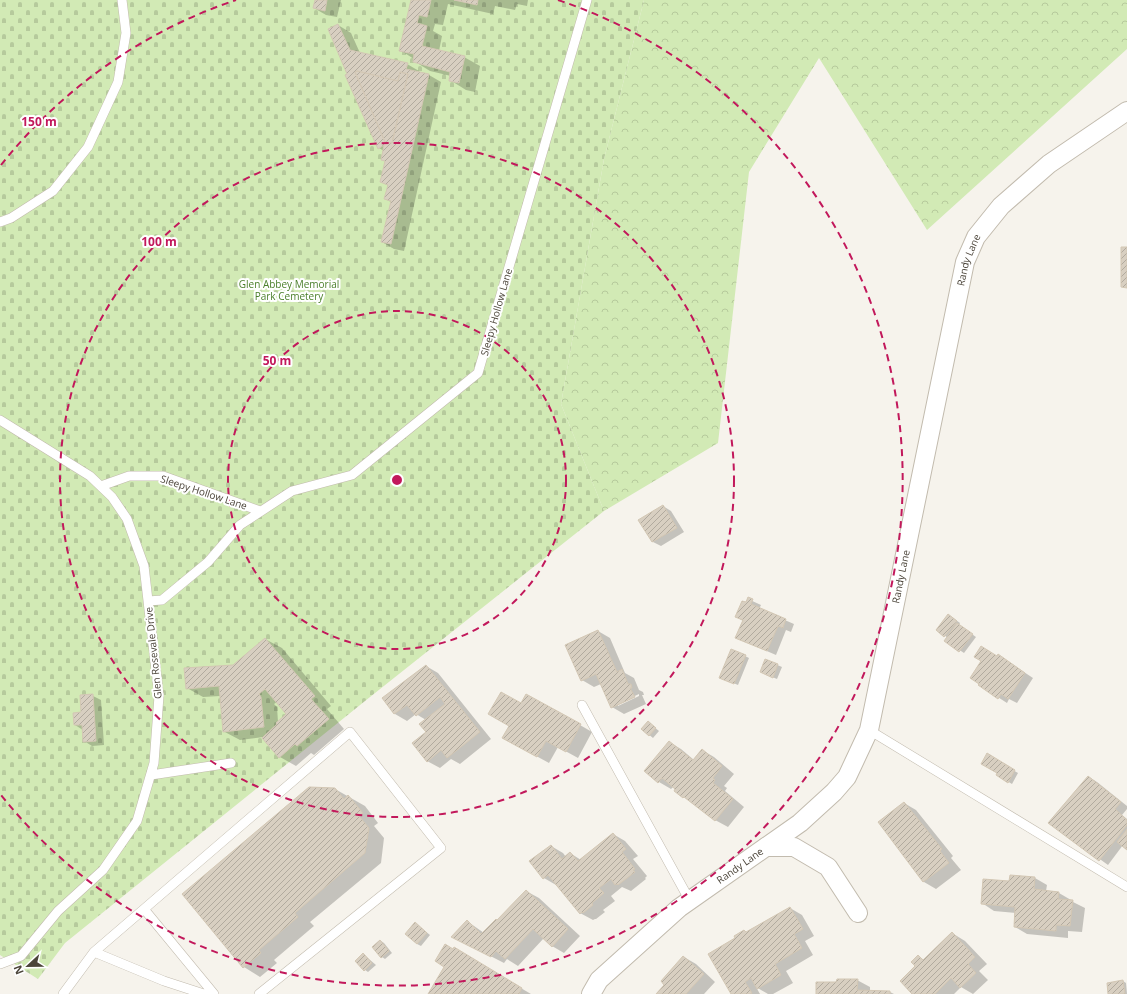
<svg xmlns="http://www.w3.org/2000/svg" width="1127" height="994" font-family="'Open Sans',sans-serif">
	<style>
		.forest { fill: url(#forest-crowns) }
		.cemetery { fill: url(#cemetery-stones) }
		.shadow { fill: #0003; fill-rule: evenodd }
		.building { fill: url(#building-hatch); stroke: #d3c7b4; fill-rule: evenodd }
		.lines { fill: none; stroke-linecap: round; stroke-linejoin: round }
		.service-casing { stroke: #c2bbae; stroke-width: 10 }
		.minor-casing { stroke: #c2bbae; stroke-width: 20 }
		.service { stroke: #fff; stroke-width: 9 }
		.minor { stroke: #fff; stroke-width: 18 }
		.ring { fill: none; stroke: #c2185b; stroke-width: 2; stroke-dasharray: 7 5 }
		.labels { text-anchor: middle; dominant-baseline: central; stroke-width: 4; stroke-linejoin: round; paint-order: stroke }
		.street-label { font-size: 10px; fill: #4b4439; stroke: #fff }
		.park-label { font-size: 10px; fill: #4a7f2a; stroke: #fff }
		.centre { fill: #c2185b; stroke: #fff; stroke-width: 2 }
		.ring-label { font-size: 12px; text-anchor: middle; font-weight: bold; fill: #c2185b; stroke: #fff; stroke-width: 4; stroke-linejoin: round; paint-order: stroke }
	</style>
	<defs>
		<pattern id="forest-crowns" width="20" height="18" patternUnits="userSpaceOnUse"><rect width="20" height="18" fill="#d2eab5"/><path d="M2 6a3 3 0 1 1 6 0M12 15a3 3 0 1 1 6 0" fill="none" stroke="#b6ca9c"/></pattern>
		<pattern id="cemetery-stones" width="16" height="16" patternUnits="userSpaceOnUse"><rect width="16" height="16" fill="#d2eab5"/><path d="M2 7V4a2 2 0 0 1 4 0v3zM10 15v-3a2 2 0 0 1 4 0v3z" fill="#b6ca9c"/></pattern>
		<pattern id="building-hatch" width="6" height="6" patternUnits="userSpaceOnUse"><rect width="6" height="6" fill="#d8cfc1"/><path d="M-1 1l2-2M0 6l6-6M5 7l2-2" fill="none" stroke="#b1aa9e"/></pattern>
	</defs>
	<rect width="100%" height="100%" fill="#f6f3ec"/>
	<path class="forest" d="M644,0H1127V49L927,230L819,58L749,172L718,443L604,511L561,404L604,159Z"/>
	<path class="cemetery" d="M0,0H644L604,159L561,404L604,511L365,701L65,943L38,979L0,955Z"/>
	<path class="shadow" d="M316,0H341L337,17L326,15L314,8Z
		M412,0H528L527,6L517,4L515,10L495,6L493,14L448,4L443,25L435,24L433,31L442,36L439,51L464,57L480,66L475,92L466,90L450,80L451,76L430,71L414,61V59L400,50Z
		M338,25L351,33L360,53L407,64L419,71V73L429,75L441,82L404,251L394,249L382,242L391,202L385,199L389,186L381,182L386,161L384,151L379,148L348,74Z
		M663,506L671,511L684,532L661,546L653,542Z
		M748,599L761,605L759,609L794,624L791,632L786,630L776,655L737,638L743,621L736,617L746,603Z
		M949,615L960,623L959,625L976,637L964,653L946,641L948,638L937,630Z
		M598,631L610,638L625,673L634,678L639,690L643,692L644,695H642L646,704L624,714L612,707L601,684L594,687L582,680ZM639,694V696L618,706V704Z
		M265,639L282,648L331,706L327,709L344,729L314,755L311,753L296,766L280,757L263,737L240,740L223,731L220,696L203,697L187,688L234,666ZM277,702L287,714L278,722L277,707L274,704Z
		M745,656L749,658L738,685L724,679Z
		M997,657L1006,660L1033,678L1017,703L1009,699L1007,703L979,685L982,660Z
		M766,660L782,667L777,679L765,674Z
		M426,666L438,673L491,739L460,764L451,759L440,768L427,761V733L426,720L416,714L407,721L395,714L384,699Z
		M93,696L101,700L104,745L92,746L84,741L83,730L75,725Z
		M522,704L580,725L592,732L578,758L558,747L549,763L516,745L510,726Z
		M648,722L659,731L653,738L642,729Z
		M669,742L681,749L694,760L702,750L714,757L734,774L724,786L727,788L725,791L744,807L728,827L715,820L695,804L684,797L674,786L671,789L659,782Z
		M987,755L1018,773L1012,784L997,775L998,773Z
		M1089,777L1097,782L1127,806V809L1122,815L1127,819V848L1123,845L1108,865L1050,823Z
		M335,789L365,806L378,823L374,826L384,838L381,863L310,922L314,926L274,960L277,963L260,977L244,967L183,894Z
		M904,803L916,810L953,856L951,858L961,870L936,889L924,882L879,822Z
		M613,834L625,841L638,856L633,859L647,876L645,878L646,879L631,891L622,887L611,896L615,901L603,910L605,912L596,919H595L593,920L580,913L557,884L556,885L544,878L551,846L563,853L566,857L570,853L581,860Z
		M1035,878L1047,885L1046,891L1059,893L1071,900V901L1085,908L1082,932L1068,931V938L1027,934L1015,927L1016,913L994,911L982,903L1010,882Z
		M526,891L539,898L580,936L564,953L552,946L544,938L518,966L507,959L504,963L465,943L467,921L484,933L498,921Z
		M790,908L802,915L814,936L805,941L813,955L786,971L793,983L773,994H768L756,987L760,994H732L736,938L744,931L747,933Z
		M419,926L430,935L421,946L417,944Z
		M952,933L965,941L987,964L979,971L988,980L973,994L961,987L954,994H913L918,956L924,960Z
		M381,941L384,943L392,953L385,959L382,957Z
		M455,949L531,994H429Z
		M363,954L376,965L368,972L365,970Z
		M684,957L696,964L715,982L704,994H658Z
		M857,980L870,987V991L890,992L894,994H817L837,983Z
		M1123,981L1126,983L1127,994H1110Z"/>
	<path class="building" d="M315,0H327L325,11L313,8Z
		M411,0H431L427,17L419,15L417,23L427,26L422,46L465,56L459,83L449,81L450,72L413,62L414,54L399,51Z
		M454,0H478L477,5Z
		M338,24L350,50L408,63L406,69L429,74L391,244L381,242L391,201L384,199L388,185L380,182L385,161L381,160L384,145L378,149L345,75L347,74L328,29ZM357,71L398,81L400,72L408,74L392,143L385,142L355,72Z
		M357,71L398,81L400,72L408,74L392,143L385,142L355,72Z
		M1121,247H1127V288L1121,287Z
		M663,505L677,528L652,542L638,520Z
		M748,597L753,599L751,604L786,619L783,628L778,626L767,651L735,638L743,620L735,617L742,601L746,602Z
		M948,614L957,621L944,637L936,630Z
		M957,623L973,634L959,652L944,641Z
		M598,630L617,672L622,669L628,684H631L632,688H630L635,697L611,708L596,674L581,681L565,645Z
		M265,638L315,696L311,699L329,719L297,746L295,744L279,758L262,738L277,724L276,723L286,714L265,689L259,694L261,697L264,727L223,732L219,686L186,689L184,668L233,665Z
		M981,646L997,656L998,654L1025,673L1008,699L1001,694L998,699L978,685L979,684L970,678L981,661L974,657Z
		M731,649L746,655L734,684L719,678Z
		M765,659L778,664L773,678L760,672Z
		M426,665L480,732L447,758L441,750L427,762L412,743L426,732L419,724L445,704L440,697L416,716L407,705L394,714L382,698Z
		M501,692L521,703L526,694L581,724L566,752L546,741L537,757L502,738L509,726L488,714Z
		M93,694L96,741L83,742L82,725H74L73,713L81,712L80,695Z
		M648,721L656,728L649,736L641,729Z
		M669,741L693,760L702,749L722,766L713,778L715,780L713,783L733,799L715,821L684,797L683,798L674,791L675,789L662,778L658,783L644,771Z
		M987,753L1015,770L1008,783L996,775L997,773L981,764Z
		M1088,776L1121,802L1115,809L1127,820V825L1099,861L1048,823Z
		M309,787L335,788L344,799L348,795L363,813L359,816L369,828L365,853L295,913L298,917L259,950L261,953L243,968L182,894Z
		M904,802L942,849L940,851L949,863L923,882L878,822Z
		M1127,829V850L1117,842Z
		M613,833L626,849L622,852L635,869L633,870L635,872L618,885L617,884L615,885L611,879L599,888L604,893L592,903L593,905L583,913L582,912L580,914L548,875L543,879L529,861L551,845L562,859L570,852L578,861Z
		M1010,875L1035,877L1034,889L1059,892L1058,899L1073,900L1070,926L1056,925V931L1014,927L1015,907L981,904L983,879L1009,881Z
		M526,890L568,929L552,947L533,929L505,959L496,951L491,957L451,937L467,920L481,934L496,919L497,920Z
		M790,907L803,929L794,934L802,948L775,964L781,975L757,989L751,978L745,982L752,993L750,994H731L708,954L735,938L734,936L744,930L746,932Z
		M415,922L427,933L417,944L405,934Z
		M952,932L975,957L968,964L976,973L960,988L951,978L935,994H912L900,981L915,966L911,962L918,955L923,960Z
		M380,940L389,951L381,958L372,947Z
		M445,944L453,949L454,947L522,988L519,994H428L444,967L435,961Z
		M363,953L372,963L364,971L355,961Z
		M683,956L704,974L686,994H656L664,985L661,981Z
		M837,979H858L857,990L890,991V994H816V982H836Z
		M1123,980L1125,994H1108L1107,983Z"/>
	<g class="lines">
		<defs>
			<path id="service" d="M0,222L11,218L53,191L88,147L118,82L126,33L122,0
				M0,420L90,476L112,497L127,519L144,566L159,696L154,763L137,821L103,870L58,911L21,956L0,964
				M101,486L129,476H163L260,511
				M148,601L162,600L208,562L240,525L292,491L352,475L478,373L587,0
				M582,705L690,901
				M869,730L1127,887
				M151,775L231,763
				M144,909L214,994
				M94,952L164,981L204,994
				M63,994L94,952L350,732L441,848L259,994"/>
			<g id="minor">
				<path d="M766,847H794L828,867L858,913"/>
				<path id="s1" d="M591,994L599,980L679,908L800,823L834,792L847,777L869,730L965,262L976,237L1001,206L1049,164L1127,111"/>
			</g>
		</defs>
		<use href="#service" class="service-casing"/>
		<use href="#minor" class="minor-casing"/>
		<use href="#service" class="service"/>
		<use href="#minor" class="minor"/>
	</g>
	<g class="ring">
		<circle cx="397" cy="480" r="169"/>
		<circle cx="397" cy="480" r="337"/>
		<path d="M1 165A506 506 0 0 1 236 0M558 0A506 506 0 1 1 1 795"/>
	</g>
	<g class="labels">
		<g class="street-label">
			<text stroke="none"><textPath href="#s1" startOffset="870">Randy Lane</textPath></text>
			<text transform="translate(496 312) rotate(-74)">Sleepy Hollow Lane</text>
			<text transform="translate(204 492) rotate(18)">Sleepy Hollow Lane</text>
			<text stroke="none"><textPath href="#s1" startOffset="546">Randy Lane</textPath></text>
			<text transform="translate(153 653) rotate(-96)">Glen Rosevale Drive</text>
			<text stroke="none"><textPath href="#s1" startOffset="198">Randy Lane</textPath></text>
		</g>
		<g class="park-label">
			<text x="289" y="284">Glen Abbey Memorial<tspan x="289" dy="12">Park Cemetery</tspan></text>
		</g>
	</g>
	<circle cx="397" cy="480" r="6" class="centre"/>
	<g class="ring-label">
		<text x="39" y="126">150 m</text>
		<text x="159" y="246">100 m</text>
		<text x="277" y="365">50 m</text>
	</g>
	<g transform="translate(28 966) rotate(248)" stroke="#ffffff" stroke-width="3" paint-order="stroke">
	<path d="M0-3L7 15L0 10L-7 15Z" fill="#4b4439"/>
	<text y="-6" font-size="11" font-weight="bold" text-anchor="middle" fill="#4b4439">N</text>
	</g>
</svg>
